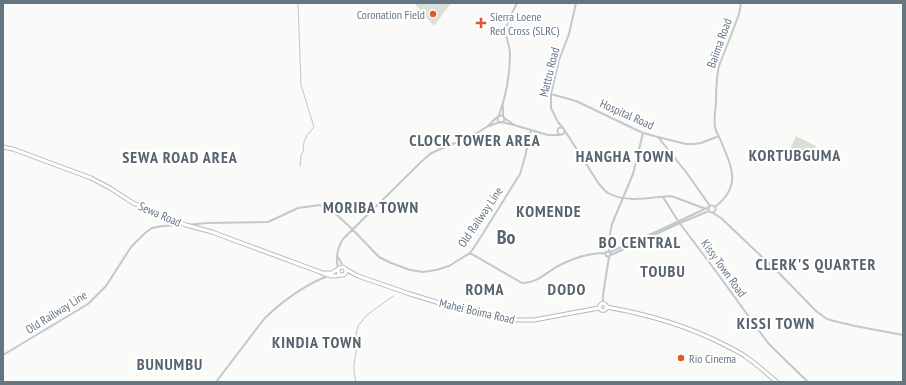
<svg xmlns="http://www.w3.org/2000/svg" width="906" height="385" font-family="'PT Sans Narrow',sans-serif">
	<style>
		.green { fill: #dadfd7 }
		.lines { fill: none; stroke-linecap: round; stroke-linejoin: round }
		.stream { stroke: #bbc7cb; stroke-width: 1 }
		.major-casing { stroke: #b5babe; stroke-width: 5 }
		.minor { stroke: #c3c8cc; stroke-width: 2 }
		.major { stroke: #fff; stroke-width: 3 }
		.poi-dot { fill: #e4572e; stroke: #fff; stroke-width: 1.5 }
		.labels { text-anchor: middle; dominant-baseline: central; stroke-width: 4; stroke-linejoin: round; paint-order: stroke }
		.poi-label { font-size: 12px; fill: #657683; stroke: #fff; text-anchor: start }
		.street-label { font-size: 12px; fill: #657683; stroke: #fff }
		.district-label { font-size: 16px; font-weight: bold; letter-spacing: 1px; fill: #57646e; stroke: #fff }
		.town-label { font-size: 20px; font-weight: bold; fill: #57646e; stroke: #fff }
	</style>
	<rect width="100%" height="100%" fill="#fafaf8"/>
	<path class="green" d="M414,3H451L434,26Z
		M796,136L816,146L810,159L790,149Z"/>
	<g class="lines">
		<path class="stream" d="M298,3L301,85L314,127L307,135L304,142L303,152L301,155L300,166
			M356,382L354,372V365L356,352V335L358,326L367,315L393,296"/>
		<defs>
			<path id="major" d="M3,147L13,149L91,178L110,188L133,203L170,219L186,225L212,232L320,272C328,276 333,277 341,275
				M338 271a4 4 0 1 1 8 0a4 4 0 1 1-8 0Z
				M345,269L358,276L410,294L443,304L518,320H534L599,308
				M323,273H332L338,269
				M599.5 307a3.5 3.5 0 1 1 7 0a3.5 3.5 0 1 1-7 0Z
				M606,307C647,314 688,326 725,345C732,349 740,352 746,357C757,364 767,374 777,382"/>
		</defs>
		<use href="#major" class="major-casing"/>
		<path class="minor" d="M551,94L576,101L643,133L658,137L686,144H695L701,143L719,136
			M503,106V116
			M499,115C506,96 510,74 510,54C510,45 505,38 506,29C508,20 513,11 517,3
			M497.5 119a3.5 3.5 0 1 1 7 0a3.5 3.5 0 1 1-7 0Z
			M504,118L513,124
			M501,122L514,125L548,135H560
			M489,126L500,122
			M557.5 131a3.5 3.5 0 1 1 7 0a3.5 3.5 0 1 1-7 0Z
			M564,129L558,122L551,108V94L559,60L569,34L576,3
			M565,131L599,184C602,187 604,191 608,193C626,203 649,198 669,196L674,197L706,209
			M658,137L686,172L710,206
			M663,197L678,221L712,266L768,343L776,351L808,382
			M708.5 209a3.5 3.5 0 1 1 7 0a3.5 3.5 0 1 1-7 0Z
			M715,207C742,185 732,169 721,141C719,137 716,132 715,127C714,119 715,111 716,103C716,90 716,79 719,66L733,30L739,14L741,3
			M713,213L721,218L778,272L816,311L827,319L834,321L855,326L903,335
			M187,225L207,223L268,222L298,208L320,205L336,214L352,229L379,257L391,263L410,270L423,272L436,270L449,266L470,253L477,243L520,174L525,157L531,130
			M605.5 254a2.5 2.5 0 1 1 5 0a2.5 2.5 0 1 1-5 0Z
			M609,252L610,234L612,224L633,174L643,133
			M610,252L645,237L709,207
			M470,253L522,283C536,284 547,272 558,266C573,258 589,253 606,253
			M611,255L680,223L709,211
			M338,257L344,268
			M338,269C336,259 337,248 343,239L421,162L430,154L436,151L462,140L477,133L488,126L497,117
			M603,304V295L609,257
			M3,355L88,304L106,286L131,247L145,233L152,228L163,226L183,225
			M216,382L264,319C281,302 306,284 328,276"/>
		<use href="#major" class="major"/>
	</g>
	<g class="poi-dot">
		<circle cx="433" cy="14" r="4"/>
		<path d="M479 17h4v4h4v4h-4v4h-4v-4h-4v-4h4z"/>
		<circle cx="681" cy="358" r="4"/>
	</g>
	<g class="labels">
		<g class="poi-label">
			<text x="425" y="14" text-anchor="end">Coronation Field</text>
			<text x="490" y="16">Sierra Loene<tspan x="490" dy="14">Red Cross (SLRC)</tspan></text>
			<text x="689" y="358">Rio Cinema</text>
		</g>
		<g class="street-label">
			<text transform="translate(719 43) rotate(-70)">Baiima Road</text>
			<text transform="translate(549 72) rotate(-76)">Mattru Road</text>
			<text transform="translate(627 114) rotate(24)">Hospital Road</text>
			<text transform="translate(160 214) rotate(23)">Sewa Road</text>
			<text transform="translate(480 217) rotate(-56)">Old Railway Line</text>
			<text transform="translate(724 268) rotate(54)">Kissy Town Road</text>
			<text transform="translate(477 311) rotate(13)">Mahei Boima Road</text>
			<text transform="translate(56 312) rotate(-32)">Old Railway Line</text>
		</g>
		<g class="district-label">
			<text x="475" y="140">CLOCK TOWER AREA</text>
			<text x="795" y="155">KORTUBGUMA</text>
			<text x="625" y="156">HANGHA TOWN</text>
			<text x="180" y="157">SEWA ROAD AREA</text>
			<text x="371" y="207">MORIBA TOWN</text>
			<text x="549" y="211">KOMENDE</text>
			<text x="640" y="242">BO CENTRAL</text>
			<text x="816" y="264">CLERK'S QUARTER</text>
			<text x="663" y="271">TOUBU</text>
			<text x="485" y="289">ROMA</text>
			<text x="567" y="289">DODO</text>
			<text x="776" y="323">KISSI TOWN</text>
			<text x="317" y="342">KINDIA TOWN</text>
			<text x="170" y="364">BUNUMBU</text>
		</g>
		<g class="town-label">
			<text x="506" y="237">Bo</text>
		</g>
	</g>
	<rect width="906" height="385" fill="none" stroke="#657683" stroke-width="8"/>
</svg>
